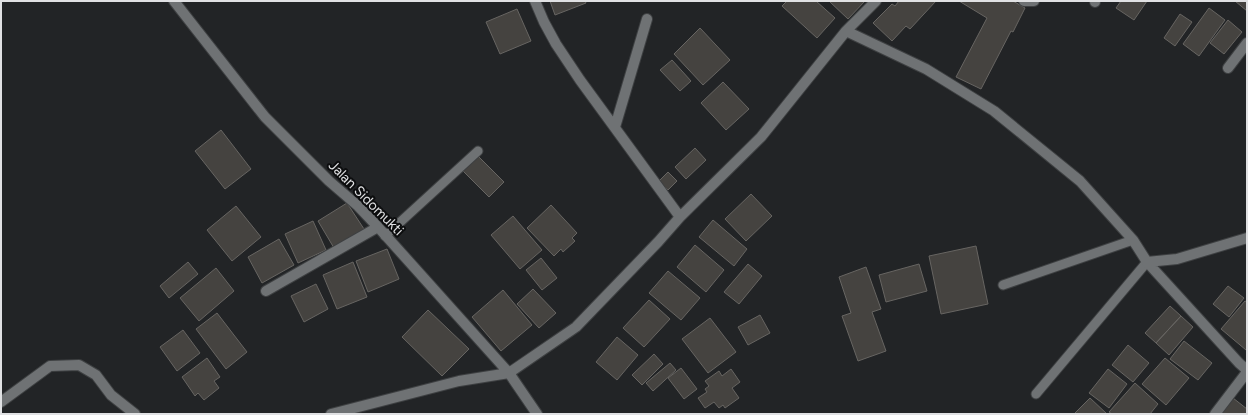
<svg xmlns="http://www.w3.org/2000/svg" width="1248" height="415" font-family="Figtree,sans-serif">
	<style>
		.building { fill: #454340; stroke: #676562 }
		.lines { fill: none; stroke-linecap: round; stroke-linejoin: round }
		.lane-casing { stroke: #3e4042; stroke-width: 11 }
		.street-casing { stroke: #3e4042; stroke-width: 12 }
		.lane { stroke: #6f7274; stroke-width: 9 }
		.street { stroke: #6f7274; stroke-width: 10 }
		.labels { text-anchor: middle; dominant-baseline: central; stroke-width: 4; stroke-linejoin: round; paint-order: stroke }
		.street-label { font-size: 14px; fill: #e0e1e3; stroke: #0c0d0e }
	</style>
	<rect width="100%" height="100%" fill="#222426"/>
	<path class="building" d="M550,1H585L586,3L555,15Z
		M787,1H816L835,18L817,38L782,6Z
		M829,1H865L848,19Z
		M899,1H936L910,29L906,26L892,41L873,23L892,4L895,6Z
		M959,1H1013L1025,8L1013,32L1011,31L981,89L956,77L987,18Z
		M1121,1H1147L1134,20L1116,8Z
		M1235,1H1247V11Z
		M1209,8L1225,20L1199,56L1183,44Z
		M517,9L531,41L500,54L486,22Z
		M1180,14L1192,22L1175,46L1164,38Z
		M1228,20L1242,32L1224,54L1210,43Z
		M700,28L730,60L703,85L674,54Z
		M672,60L691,81L680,91L660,70Z
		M723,82L749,109L726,130L701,103Z
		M221,130L251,169L225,189L195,151Z
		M695,148L706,160L686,179L675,167Z
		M477,155L504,182L489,197L462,170Z
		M668,172L677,181L668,190L659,181Z
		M751,194L772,216L746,241L725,219Z
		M347,203L364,229L334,248L318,221Z
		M551,205L577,233L572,238L575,241L563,252L561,249L554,256L527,228Z
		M236,206L261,237L232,261L207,230Z
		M513,216L542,250L520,269L491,235Z
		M713,220L747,249L734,266L699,237Z
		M313,221L326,250L298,263L285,234Z
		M279,239L294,265L262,283L248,257Z
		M695,245L724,270L706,292L677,267Z
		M976,246L988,304L941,314L929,256Z
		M387,249L399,279L368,292L356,261Z
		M541,258L557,278L542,290L526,270Z
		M188,262L198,274L169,298L160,286Z
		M353,262L367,297L337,309L323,275Z
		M748,264L762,276L739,304L724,292Z
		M919,264L927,291L886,302L879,275Z
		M866,267L881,309L872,312L886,351L858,361L842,316L851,313L839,277Z
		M216,268L234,291L199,321L180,298Z
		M668,271L700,298L681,320L649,293Z
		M316,284L328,309L304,322L291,296Z
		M1228,286L1244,298L1229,317L1213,304Z
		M533,289L556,313L539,328L517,304Z
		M503,290L532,325L501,351L472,317Z
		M649,300L670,319L644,347L623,328Z
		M1245,301L1247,302V349L1246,350L1221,329Z
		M1170,306L1181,316L1156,343L1145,333Z
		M428,310L469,349L442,376L402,337Z
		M217,313L247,352L226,369L196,329Z
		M760,315L770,333L748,345L738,327Z
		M1181,316L1193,327L1169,355L1156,343Z
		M710,318L736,352L708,373L682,339Z
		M183,330L200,353L177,371L160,347Z
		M617,337L638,355L617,380L596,362Z
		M1184,341L1212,363L1198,380L1170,359Z
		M1128,345L1149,363L1133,382L1112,365Z
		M654,354L663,364L642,385L632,375Z
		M207,358L220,377L214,381L219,388L204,400L198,393L195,396L182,377Z
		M1165,358L1189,378L1166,405L1142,384Z
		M670,363L676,370L653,391L646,383Z
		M681,368L697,389L684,399L668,378Z
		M731,369L740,382L732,388L739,398L725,408L723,405L719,408L714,402L705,408L698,398L707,392L705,389L709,386L705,381L719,371L722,376Z
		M1108,369L1127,384L1109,408L1089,393Z
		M1135,383L1158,404L1150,414H1112L1109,412Z
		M1090,398L1107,414H1074Z
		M1233,398L1247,409V414H1221Z"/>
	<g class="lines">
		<defs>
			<path id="lane" d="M385,236L478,151
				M1003,285L1133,240
				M1036,394L1147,262"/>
			<path id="street" d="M174,1L265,117L329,181L358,206L378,227L509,373L537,414
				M535,1L544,22L556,44L580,80L680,217
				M1024,1H1034
				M1095,2V1
				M846,31L926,69L994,111L1080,181L1133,240L1147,262L1239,363L1247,370
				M1228,68L1247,43
				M615,127L647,19
				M1147,262L1177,259L1247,238
				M266,291L378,227
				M1,402L50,366L79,365L96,375L111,395L135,414
				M331,414L459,381L509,373L576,327L658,242L680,217L761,137L846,31L876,1
				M1215,414L1247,372"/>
		</defs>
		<use href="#lane" class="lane-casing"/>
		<use href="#street" class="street-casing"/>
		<use href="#lane" class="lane"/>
		<use href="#street" class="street"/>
	</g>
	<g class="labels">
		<g class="street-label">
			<text transform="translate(366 198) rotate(45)">Jalan Sidomukti</text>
		</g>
	</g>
	<rect width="1248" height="415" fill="none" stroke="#e0e1e3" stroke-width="4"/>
</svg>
